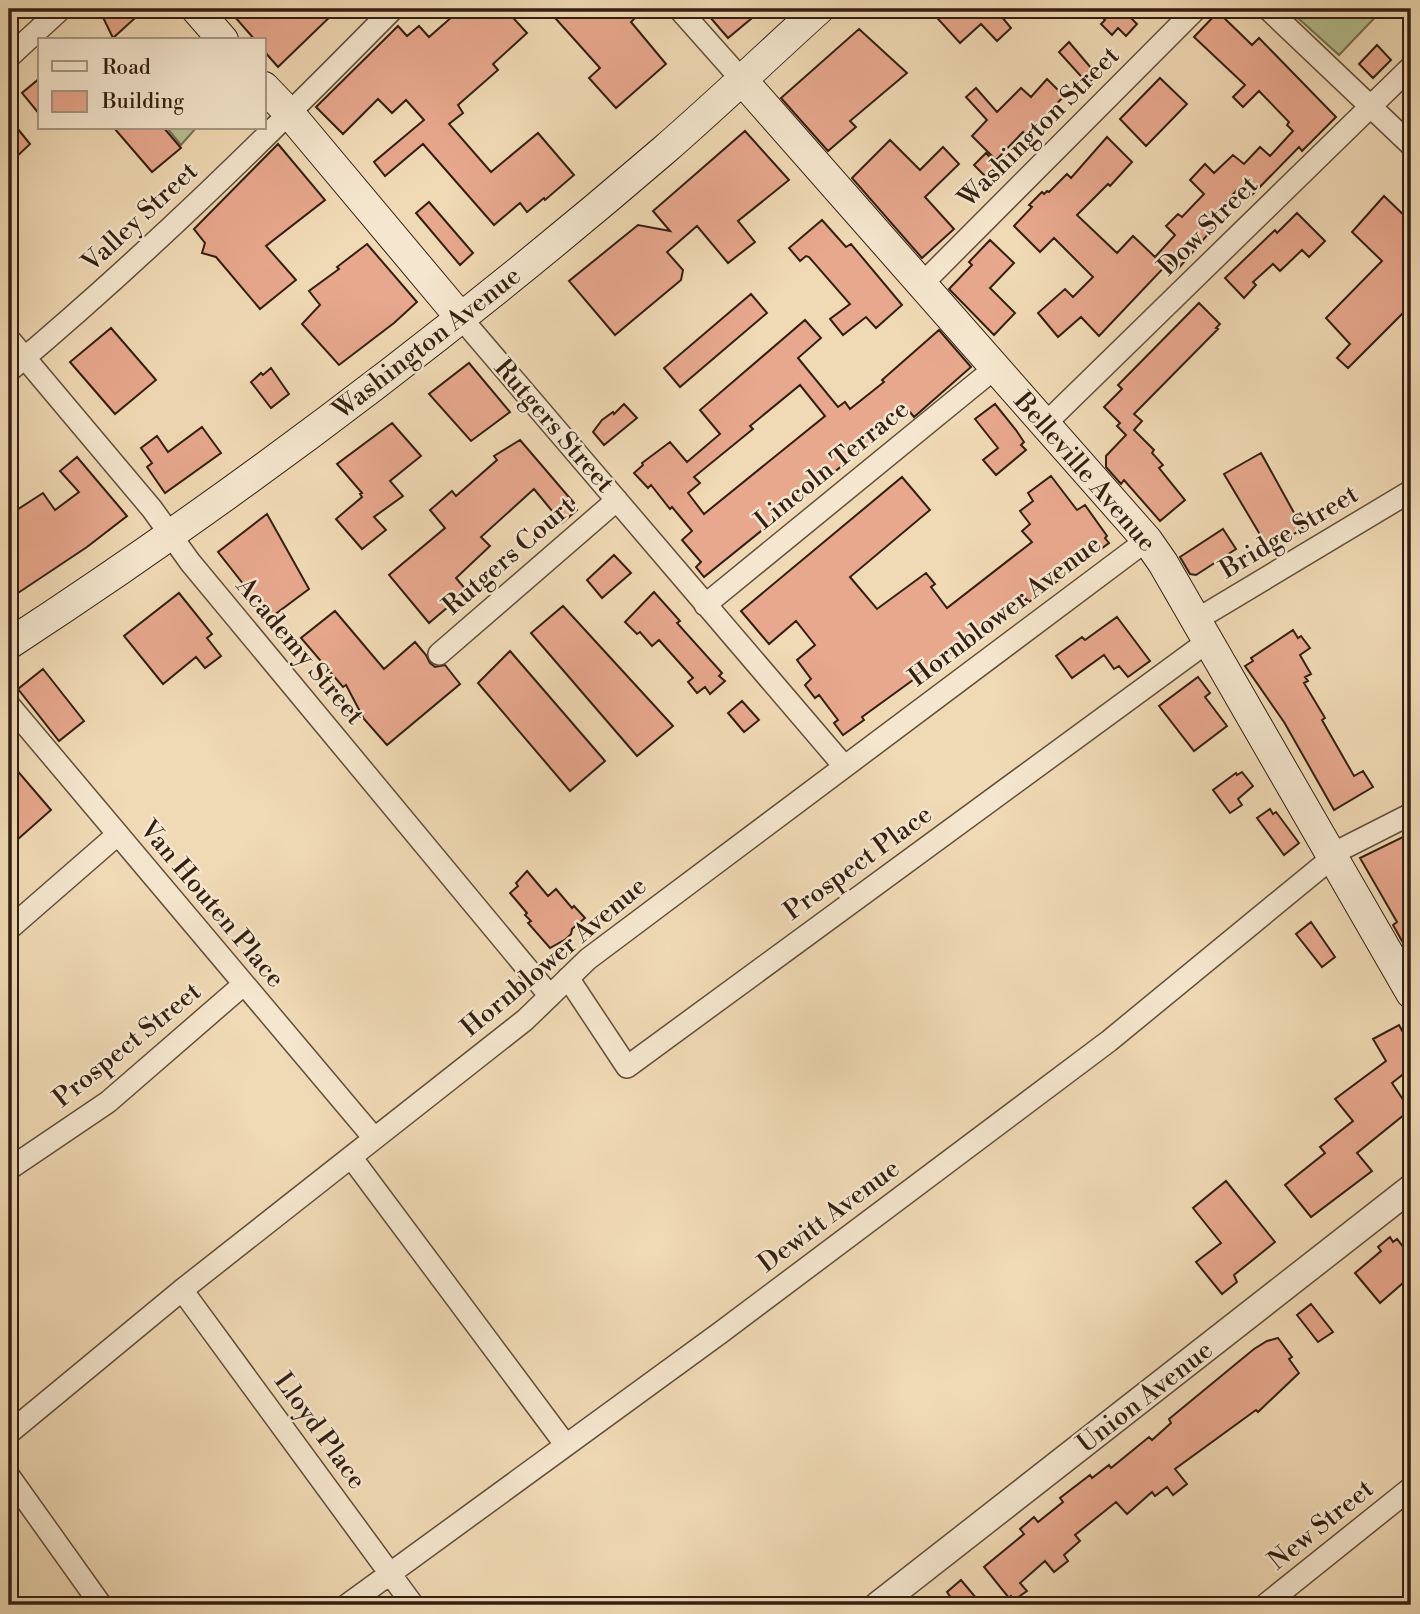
<svg xmlns="http://www.w3.org/2000/svg" width="1420" height="1614" font-family="'Libre Bodoni',serif">
	<style>
		.green { fill: #b5c191; stroke: #747051; stroke-width: 2 }
		.building { fill: #e8a88d; stroke: #331f11; stroke-width: 2; fill-rule: evenodd }
		.lines { fill: none; stroke-linecap: round; stroke-linejoin: round }
		.minor-casing { stroke: #624e3a; stroke-width: 24 }
		.tertiary-casing { stroke: #624e3a; stroke-width: 29 }
		.secondary-casing { stroke: #331f11; stroke-width: 32 }
		.minor { stroke: #f5e7cf; stroke-width: 21 }
		.tertiary { stroke: #f5e7cf; stroke-width: 26 }
		.secondary { stroke: #f5e7cf; stroke-width: 30 }
		.labels { text-anchor: middle; dominant-baseline: central; stroke-width: 5; stroke-linejoin: round; paint-order: stroke }
		.street-label { font-size: 26px; fill: #331f11; stroke: #f5e7cf }
	</style>
	<rect width="100%" height="100%" fill="#f0dab5"/>
	<filter id="stains"><feTurbulence type="fractalNoise" baseFrequency=".00286" numOctaves="4"/><feColorMatrix values="0 0 0 0 .2 0 0 0 0 .09 0 0 0 0 .02 0 0 0 .5 -.17"/></filter>
	<radialGradient id="worn" r=".72"><stop offset=".6" stop-color="#630" stop-opacity="0"/><stop offset="1" stop-color="#630" stop-opacity=".3"/></radialGradient>
	<path class="green" d="M1288,9H1383L1339,55Z
		M167,128H196L181,145Z"/>
	<path class="building" d="M99,9H126L134,19L113,38Z
		M228,9H338L278,67L264,51V40H255Z
		M447,9H505L527,33L493,64L498,70L458,105L463,113L449,124L491,172L538,133L574,175L545,200L544,198L527,212L520,203L494,225L423,144L385,176L374,162L424,120L406,100L392,113L378,99L343,134L316,107L398,26L407,36L419,26L429,37L453,16Z
		M547,9H628L635,18L631,22L666,64L616,108L589,78L600,68Z
		M703,9H745L752,18L728,38Z
		M929,9H997L996,10L1011,28L997,41L981,24L960,43Z
		M1108,9H1122L1137,24L1126,36L1118,28L1112,35L1101,24L1105,20L1101,16Z
		M1218,12L1252,45L1259,38L1336,117L1302,151L1299,147L1248,199L1238,189L1210,219L1216,225L1178,269L1169,262L1099,336L1081,317L1058,337L1038,313L1065,289L1073,297L1093,277L1054,238L1040,252L1014,226L1032,207L1029,205L1042,192L1044,194L1047,191L1049,192L1067,174L1071,178L1107,137L1132,162L1110,186L1108,184L1077,215L1117,253L1133,236L1155,257L1175,235L1166,226L1178,214L1182,217L1204,194L1190,180L1205,164L1214,173L1233,155L1244,164L1260,147L1270,156L1293,131L1287,125L1289,122L1259,91L1243,107L1233,97L1245,85L1194,37Z
		M859,29L907,73L850,121L856,127L828,151L781,98Z
		M1069,42L1097,75L1088,84L1059,52Z
		M1377,45L1391,60L1373,78L1359,64Z
		M40,78V115L22,93Z
		M1160,78L1187,104L1146,146L1120,119Z
		M1047,79L1064,96L1027,136L1023,132L996,160L972,136L987,120L966,97L976,88L997,112L1021,88L1031,97Z
		M9,118L30,144L9,164Z
		M114,128H164L181,148L152,172Z
		M745,131L789,180L738,221L755,242L728,263L697,226L667,252L683,270L681,280L615,335L569,281L638,225L670,231L653,211Z
		M890,140L920,170L943,147L959,164L925,197L954,229L922,258L852,178Z
		M278,144L325,200L266,246L296,280L260,309L216,257L202,253L205,243L194,229Z
		M986,153L1001,169L989,180L974,165Z
		M1384,196L1411,222V305L1348,368L1337,358L1350,344L1326,318L1382,261L1352,232Z
		M429,202L473,253L460,265L416,213Z
		M1297,213L1325,241L1309,257L1302,250L1280,271L1273,264L1253,282L1256,285L1244,298L1225,278L1275,230L1277,233Z
		M822,220L846,247L851,244L902,305L876,328L866,317L843,335L830,319L850,304L809,257L806,256L800,261L789,248Z
		M990,240L1014,263L990,288L1015,313L994,335L949,289L972,265L969,262Z
		M367,244L417,302L394,323L339,365L302,324L320,305L309,291L339,269L337,267Z
		M751,294L767,313L680,387L664,368Z
		M1199,303L1220,324L1216,328L1218,329L1134,414L1142,421L1134,430L1154,450L1152,453L1163,465L1159,468L1185,500L1160,521L1124,480L1121,484L1106,467V456L1126,435L1117,426L1120,423L1104,407L1122,389L1118,385Z
		M805,320L821,338L798,358L838,407L845,402L850,409L884,382L882,380L939,330L971,367L914,417L905,406L870,434L874,440L704,577L696,567L701,562L682,540L692,531L672,507L670,509L651,485L648,488L634,473L643,465L642,463L670,442L687,462L720,434L700,410ZM800,385L825,416L704,514L688,493L700,483L694,477L753,429L750,426Z
		M111,328L156,380L115,414L70,362Z
		M469,363L510,412L471,441L429,394Z
		M271,368L289,394L271,408L251,382L261,373L263,375Z
		M624,404L637,418L604,445L593,432L602,420L613,412L614,414Z
		M995,404L1016,430L1024,442L1021,445L1026,450L996,475L983,460L998,448L975,419Z
		M392,423L421,456L390,481L403,496L374,517L386,530L362,549L336,519L362,497L360,494L362,493L337,464Z
		M202,427L221,453L165,493L147,467L152,463L141,448L157,436L168,452Z
		M520,440L574,503L572,505L577,510L562,523L534,489L481,537L490,546L456,578L467,591L429,623L389,575L445,528L430,510L452,491L456,496L497,460L494,456Z
		M1261,453L1303,529L1268,548L1224,474Z
		M77,457L127,516L87,547L9,599V515L43,493L55,510L79,492L60,471Z
		M1051,476L1077,510L1085,505L1107,536L1105,538L1109,543L1029,602L1026,599L975,635L862,717L864,720L843,735L834,723L838,720L819,695L815,698L805,685L811,679L797,660L815,645L796,621L769,644L741,611L902,477L930,510L850,577L877,609L926,573L935,584L931,587L947,608L1032,542L1022,531L1030,524L1020,511L1033,501L1028,493Z
		M267,514L309,589L270,618L218,552Z
		M1223,529L1236,549L1196,575L1190,574L1180,557Z
		M614,555L631,573L602,598L587,580Z
		M654,592L680,621L677,623L722,673L719,676L725,681L710,694L705,687L697,693L688,682L693,678L659,640L652,646L640,632L637,634L625,622Z
		M179,593L212,634L207,638L221,656L205,668L196,657L163,684L124,636Z
		M563,606L673,726L637,756L531,633Z
		M335,611L384,669L415,642L426,655L430,663L435,667L445,665L460,684L387,745L364,719L346,685L343,687L301,638Z
		M1117,617L1150,661L1128,677L1119,666L1114,669L1104,655L1072,678L1056,656L1082,637L1085,640Z
		M1293,630L1298,638L1301,636L1310,648L1300,655L1311,674L1305,677L1308,681L1304,683L1325,718L1322,720L1354,776L1363,771L1373,787L1334,810L1284,722L1245,666L1253,661L1251,658Z
		M510,651L605,761L570,791L478,683Z
		M43,669L84,721L59,741L18,689Z
		M1198,677L1210,693L1205,697L1227,726L1194,751L1159,706Z
		M742,701L759,720L744,732L728,713Z
		M9,761L51,810L9,847Z
		M1242,772L1253,786L1238,799L1242,805L1230,813L1213,790L1236,773L1237,775Z
		M1270,809L1273,814L1276,812L1299,843L1284,855L1257,818Z
		M1411,833V947L1406,938L1402,941L1393,925L1397,922L1360,858Z
		M527,871L548,896L556,889L572,908L574,906L585,918L572,929L571,934L566,939L550,948L528,923L531,921L525,915L527,913L510,893L518,886L516,883Z
		M1311,922L1335,957L1322,967L1296,934Z
		M1399,1025L1411,1047V1068L1392,1083L1410,1110L1357,1153L1372,1171L1311,1217L1285,1185L1325,1153L1320,1147L1353,1121L1335,1099L1386,1061L1373,1039Z
		M1226,1181L1275,1242L1234,1275L1237,1282L1222,1294L1196,1262L1221,1243L1193,1208Z
		M1390,1237L1393,1242L1397,1239L1407,1252L1406,1253L1411,1260V1276L1380,1303L1355,1273L1381,1251L1378,1247Z
		M1311,1304L1333,1332L1318,1342L1297,1315Z
		M1278,1338L1292,1357L1289,1359L1299,1373L1258,1412L1256,1410L1175,1469L1187,1484L1173,1495L1167,1487L1155,1496L1152,1492L1127,1514L1116,1502L1075,1535L1080,1541L1064,1555L1068,1561L1054,1572L1045,1561L1020,1583L1027,1591L1014,1600L1011,1596L1009,1598L984,1567L1024,1534L1020,1529L1034,1517L1038,1522L1063,1502L1060,1498L1090,1475L1092,1478L1109,1465L1111,1468L1149,1437L1152,1440L1171,1423L1169,1419L1254,1349L1267,1341Z
		M961,1580L982,1605H956L947,1592Z"/>
	<g class="lines">
		<defs>
			<path id="minor" d="M679,9L742,80
				M1268,9L1411,145
				M9,57L61,9
				M921,285L1196,9
				M461,318L844,766
				M9,339L152,509L190,562L550,996
				M9,371C144,258 269,135 393,9
				M1045,424L1411,67
				M705,605L995,368
				M1196,620L1411,491
				M439,654L617,500
				M9,705L374,1138
				M9,929L117,835
				M568,978L627,1067L1207,642
				M351,1157L565,1444
				M9,1169L108,1102L243,985
				M182,1290L413,1605
				M9,1433L182,1290L525,1020L588,959L1147,540
				M9,1476L101,1605
				M347,1605L720,1333L1109,1041L1344,848L1411,814
				M1265,1605L1411,1488"/>
			<path id="tertiary" d="M878,1605L1411,1188"/>
			<path id="secondary" d="M196,9L223,40
				M742,80L1147,540L1163,563L1411,993
				M264,87L290,114L461,318
				M9,644C237,495 456,329 663,151C716,105 767,56 819,9"/>
		</defs>
		<use href="#minor" class="minor-casing"/>
		<use href="#tertiary" class="tertiary-casing"/>
		<use href="#secondary" class="secondary-casing"/>
		<use href="#minor" class="minor"/>
		<use href="#tertiary" class="tertiary"/>
		<use href="#secondary" class="secondary"/>
	</g>
	<g class="labels">
		<g class="street-label">
			<text transform="translate(1039 127) rotate(-45)">Washington Street</text>
			<text transform="translate(140 217) rotate(-43)">Valley Street</text>
			<text transform="translate(1208 226) rotate(-45)">Dow Street</text>
			<text transform="translate(427 343) rotate(-38)">Washington Avenue</text>
			<text transform="translate(554 426) rotate(49)">Rutgers Street</text>
			<text transform="translate(832 465) rotate(-39)">Lincoln Terrace</text>
			<text transform="translate(1085 472) rotate(49)">Belleville Avenue</text>
			<text transform="translate(1289 532) rotate(-31)">Bridge Street</text>
			<text transform="translate(509 556) rotate(-41)">Rutgers Court</text>
			<text transform="translate(1005 611) rotate(-37)">Hornblower Avenue</text>
			<text transform="translate(300 651) rotate(50)">Academy Street</text>
			<text transform="translate(858 863) rotate(-36)">Prospect Place</text>
			<text transform="translate(212 904) rotate(50)">Van Houten Place</text>
			<text transform="translate(554 957) rotate(-40)">Hornblower Avenue</text>
			<text transform="translate(127 1045) rotate(-39)">Prospect Street</text>
			<text transform="translate(829 1216) rotate(-37)">Dewitt Avenue</text>
			<text transform="translate(1145 1397) rotate(-38)">Union Avenue</text>
			<text transform="translate(320 1431) rotate(54)">Lloyd Place</text>
			<text transform="translate(1321 1525) rotate(-39)">New Street</text>
		</g>
	</g>
	<rect width="1420" height="1614" fill="none" stroke="#f0dab5" stroke-width="35"/>
	<rect x="10" y="10" width="1399" height="1593" fill="none" stroke="#331f11" stroke-width="3.5"/>
	<rect x="18" y="18" width="1385" height="1579" fill="none" stroke="#331f11" stroke-width="2"/>
	<rect x="38" y="38" width="228" height="91" fill="#f5e7cf" stroke="#a79783" stroke-width="2"/>
	<rect x="52" y="61" width="35" height="10" fill="#f5e7cf" stroke="#a79783" stroke-width="2"/>
	<text x="102" y="74" font-size="21" fill="#331f11">Road</text>
	<rect x="52" y="91" width="35" height="21" fill="#e8a88d" stroke="#a79783" stroke-width="2"/>
	<text x="102" y="108" font-size="21" fill="#331f11">Building</text>
	<rect width="100%" height="100%" filter="url(#stains)"/>
	<rect width="100%" height="100%" fill="url(#worn)"/>
</svg>
